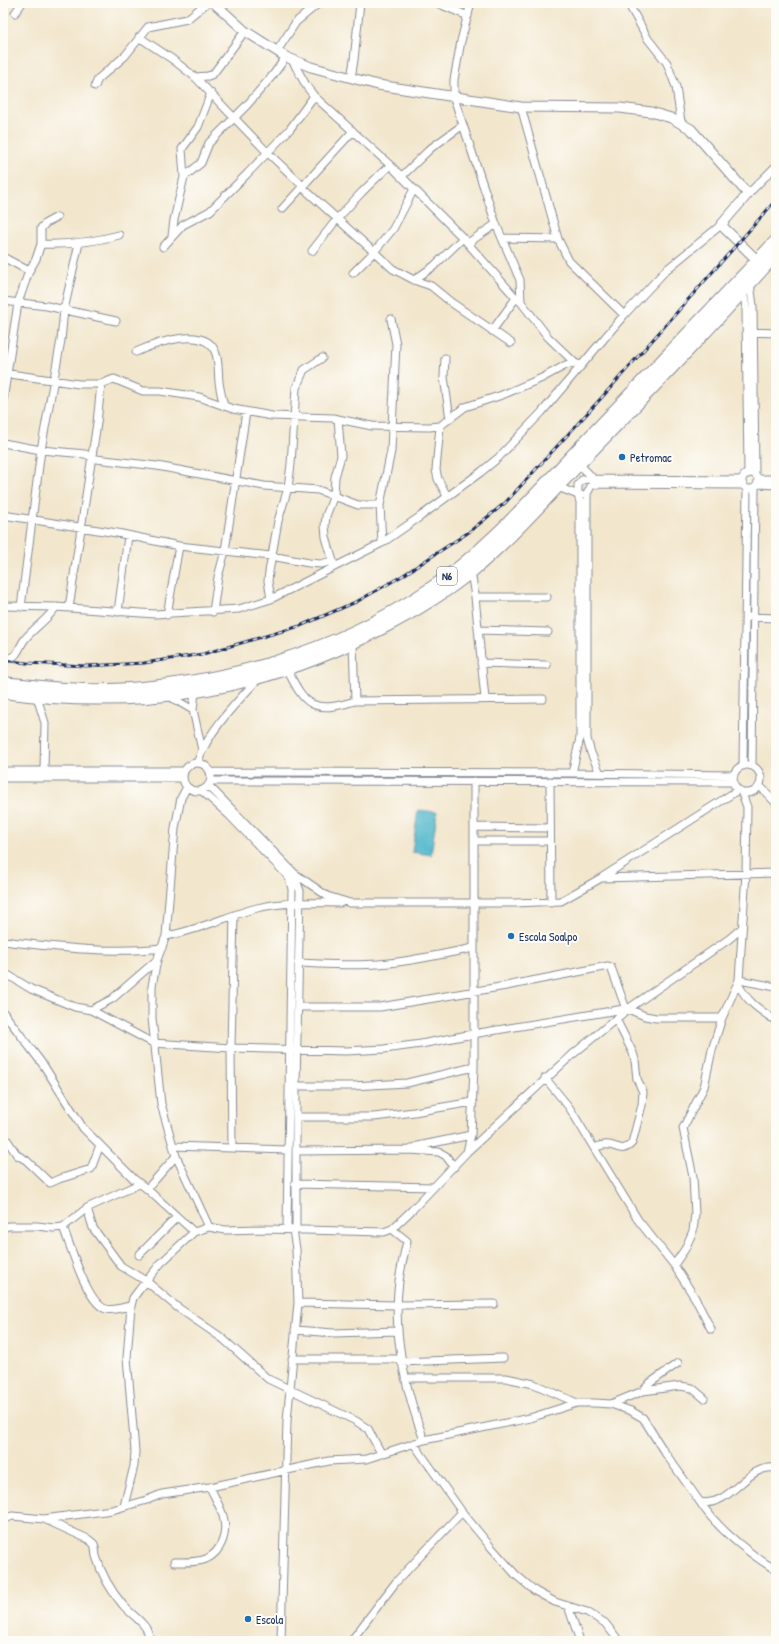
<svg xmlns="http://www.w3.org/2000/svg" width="779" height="1644" font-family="'Patrick Hand',sans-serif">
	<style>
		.water { fill: #4db6cb; stroke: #347294 }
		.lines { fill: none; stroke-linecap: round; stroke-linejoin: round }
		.minor-casing { stroke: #868a95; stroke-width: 9 }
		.tertiary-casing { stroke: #868a95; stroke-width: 11 }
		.trunk-casing { stroke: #868a95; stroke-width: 14 }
		.minor { stroke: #fff; stroke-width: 7 }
		.tertiary { stroke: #fff; stroke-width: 9 }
		.trunk { stroke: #fff; stroke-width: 12 }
		.rail-casing { stroke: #1b2f5e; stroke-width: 3 }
		.rail { stroke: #fdfcf7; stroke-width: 1.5; stroke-dasharray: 4.5; stroke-linecap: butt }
		.poi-dot { fill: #1f6fb2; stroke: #fdfcf7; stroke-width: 1.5 }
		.labels { text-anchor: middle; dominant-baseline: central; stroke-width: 4; stroke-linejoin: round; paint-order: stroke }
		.shield { fill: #fdfcf7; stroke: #5f6c8c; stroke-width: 1 }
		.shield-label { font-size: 11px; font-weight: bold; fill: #1b2f5e }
		.poi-label { font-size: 12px; fill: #1b2f5e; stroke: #fdfcf7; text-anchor: start }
	</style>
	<rect width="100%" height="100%" fill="#fdfcf7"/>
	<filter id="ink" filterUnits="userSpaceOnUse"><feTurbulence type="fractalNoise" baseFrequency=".025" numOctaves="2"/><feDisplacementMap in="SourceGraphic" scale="8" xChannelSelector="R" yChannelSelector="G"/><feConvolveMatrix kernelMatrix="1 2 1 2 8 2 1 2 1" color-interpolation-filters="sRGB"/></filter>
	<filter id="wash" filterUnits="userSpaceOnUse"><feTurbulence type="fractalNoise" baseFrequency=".012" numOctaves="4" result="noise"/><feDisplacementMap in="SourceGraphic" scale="16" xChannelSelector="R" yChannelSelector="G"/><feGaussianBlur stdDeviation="0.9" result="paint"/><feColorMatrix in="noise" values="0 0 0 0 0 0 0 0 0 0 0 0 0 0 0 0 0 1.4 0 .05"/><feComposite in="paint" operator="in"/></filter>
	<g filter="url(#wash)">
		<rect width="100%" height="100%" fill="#f2e6cc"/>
		<path class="water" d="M418,810L437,812L431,855L412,852Z"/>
	</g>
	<g filter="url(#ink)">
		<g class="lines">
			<defs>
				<path id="minor" d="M437,3L468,16
					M471,3L461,41L454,80V98L496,224L502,238L558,239
					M628,3L648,39L667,63L676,87L681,122
					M15,13L22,3
					M139,37L172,59L195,77L267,152L303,186
					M277,51L296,22L319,3
					M292,60L307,87L314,96L390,165L463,238L516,298L521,302L548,337L575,363
					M195,77L208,76L213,74L245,31
					M351,78L354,60L360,3
					M95,86L98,79L125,56L148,27L187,19L207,3
					M521,107L558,239L569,261L624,315
					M184,177L201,163L209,143L247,105L273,75L286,57
					M401,177L431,148L463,125
					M302,187L393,269L414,280L431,286L452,303L511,343
					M748,194L776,166
					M282,209L353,131
					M172,236L174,220L184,177L182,149L198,127L211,93
					M502,238L520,280L521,302
					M468,243L496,224
					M41,244C68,245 93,242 119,235
					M163,247L183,225L210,211L247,174L290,129L314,96
					M312,251L337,219L362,192L390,165
					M3,257L29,271
					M353,273L374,252L393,229L414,189
					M414,280L434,266L463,238
					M750,283L753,306L755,474
					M743,290L746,308L748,474
					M3,301L47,306L116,321
					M492,331L516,298
					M750,332L776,333
					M136,352C156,343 207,324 216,354C219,363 218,373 219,382C220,390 222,398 224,406
					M445,358L444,377L450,419
					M3,373L79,384H101L114,379L143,391H160L199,397L233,409L272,416L333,418L372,426L429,427L440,426L465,407L502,395L542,378L566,365L575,363L581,365
					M3,400L18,303L29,271L36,259L41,244V228L46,223L57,217
					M440,426L436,470L438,479L447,496
					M3,443L41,450L85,454L96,459L157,466L264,486L318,490L358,505H380
					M579,464L591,476L592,482
					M742 481a8 8 0 1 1 16 0a8 8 0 1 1-16 0Z
					M758,479H776
					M758,484L776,485
					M558,487L578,495L580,502V738L572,773
					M581,495H578V485L582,480L588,479L742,480
					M3,515L117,533L179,546L271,556L309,563L321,564L332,561
					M382,543L380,505L391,451L396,344L391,319
					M334,565L326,537L325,526L326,516L334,495L335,477L341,456L338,419
					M471,571L475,597L485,699
					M475,597H547
					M271,599L268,581L269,572L278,521L288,488L291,464L296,388L304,370L322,358
					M3,606L56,607L155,614L239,609L271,599L382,543L421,516L481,472L498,458L542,412L624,315L666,270L721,225
					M21,607L41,450L61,340L64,310L79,243
					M69,608L97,423L101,384
					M118,612L128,536
					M213,612L218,577L225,551L246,412
					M167,615L179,546
					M750,617L776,618
					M478,630L548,632
					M353,643L355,701
					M9,658C19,656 19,646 25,639C34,628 47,620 56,607
					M481,663L547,665
					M287,669C305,706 313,714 355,701L543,699
					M195,692L193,710L202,750
					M169,696L193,710
					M37,697L45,723L44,771
					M183 777a14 14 0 1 1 28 0a14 14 0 1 1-28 0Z
					M197,763C209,730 236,703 259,678
					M733 779a14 14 0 1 1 28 0a14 14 0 1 1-28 0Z
					M743,766L747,489
					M752,766L755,488
					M3,771H184
					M211,772L572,773L734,775
					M600,773L591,753L587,739V494L591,486L596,484L743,485
					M3,778H183
					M211,781L734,782
					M550,781L551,903
					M209,786L294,873L300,891L296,1086V1230
					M760,786L776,803
					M187,787L181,798L175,828L166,936L157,960L152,986V1018L161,1104L176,1156L209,1227L225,1230L265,1229L384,1232L392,1229L412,1210L467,1152L471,1135L474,1067V781
					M202,791L230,816L285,873L289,878L292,889L287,1229
					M474,827L550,828
					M475,841H550
					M294,873L327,896L350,903H515L561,901L601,878L738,790
					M602,878L776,873
					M166,936C198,931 226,916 257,908C284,901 313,903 340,903
					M3,941C56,947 108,954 162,948
					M298,963C325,964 351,966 378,964C410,962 442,954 474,948
					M3,972L31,989L75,1007L91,1010L112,999L157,960
					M739,980L776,987
					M738,984C748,1003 759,1009 776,1021
					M298,1007H380L506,986L608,966L611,967L612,970L626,1009
					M628,1009L645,1016L656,1018H722
					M91,1010L153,1043L231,1048L346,1051L384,1049L421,1044L473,1034L630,1008
					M3,1012L44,1066L83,1128L134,1179L147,1189L194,1232
					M545,1078L569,1107L638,1220L674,1265L695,1298L711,1329
					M296,1086H352L407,1083L474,1067
					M296,1117H374L414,1112L473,1102
					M3,1134L17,1155L26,1160L50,1183L59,1179L91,1169L100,1145
					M173,1146L288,1150
					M232,1148L231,1048L234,915
					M594,1148C597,1147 601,1145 604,1145C616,1143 621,1155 632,1143L642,1105L643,1092L637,1079L635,1060L633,1053L616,1019
					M410,1150L418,1146L471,1135
					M296,1151L410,1150L439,1152L446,1156L454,1167
					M468,1151L572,1055L628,1009L729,939L742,928
					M295,1184L434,1187
					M147,1189L176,1156
					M87,1208L93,1228L121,1266L146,1281L177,1307L222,1338L268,1379L356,1421L368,1429L381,1453
					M63,1227C70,1244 87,1304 106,1309C113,1311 123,1307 131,1306
					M3,1228L8,1226H37L54,1228L63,1227L87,1208L139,1184
					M392,1229L407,1241C404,1254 401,1267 399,1281C392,1335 405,1389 424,1440
					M139,1255L177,1217
					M674,1265L685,1249L693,1231L695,1214L693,1177L683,1128L704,1087L712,1050L722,1018L739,980L746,873L747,807L741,791
					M298,1303L397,1305L494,1304
					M295,1330L334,1333L397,1331
					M292,1359H401
					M401,1362L503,1358
					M405,1378H506L534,1384L577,1403
					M643,1391L680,1386L692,1388L704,1398
					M611,1404L643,1391L650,1383L678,1363
					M414,1444L462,1512L490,1546L516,1575L535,1591L555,1602L587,1612L605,1623L619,1641
					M700,1502C719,1531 747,1552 776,1570
					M124,1506L134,1466L135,1451L127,1358L131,1306L133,1298L139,1290L161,1263L194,1232L209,1227
					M44,1519L88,1539L94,1544C96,1548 95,1552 96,1556C101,1573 111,1591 123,1605C132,1616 151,1625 149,1641
					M3,1520L12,1516L44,1519L112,1510L147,1500L162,1494L210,1487L329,1461L366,1459L424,1440L530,1418L577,1403H595L611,1404L631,1411L643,1418L663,1450L700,1502C730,1509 746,1463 776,1468
					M174,1562C184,1562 196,1563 206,1559C222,1552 228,1532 223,1516C220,1506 214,1496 210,1487
					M568,1606L580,1641
					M281,1641L287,1421L298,1303L296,1249L293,1230
					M351,1641L396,1582L462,1512"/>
				<path id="tertiary" d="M214,3L245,31L286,57L311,67L378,85L521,107L620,108L651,112L671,118L691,129L748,194L721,225L762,265"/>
				<path id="trunk" d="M3,683C39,687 75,691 111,690C222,685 334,653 427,591C486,552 533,497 581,446C646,378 711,310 776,241
					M3,692C138,710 261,692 382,628C413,612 445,593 473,570C519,531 557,486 599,443C659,381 719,319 776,254"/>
			</defs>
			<use href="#minor" class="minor-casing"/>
			<use href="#tertiary" class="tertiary-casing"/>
			<use href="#trunk" class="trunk-casing"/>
			<use href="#minor" class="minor"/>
			<use href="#tertiary" class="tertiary"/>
			<use href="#trunk" class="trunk"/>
			<defs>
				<path id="rail" d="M3,660L27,663L86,666L144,663L203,654L300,626L358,601L402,576L469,532L505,503L604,395L776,200"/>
			</defs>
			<use href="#rail" class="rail-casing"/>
			<use href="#rail" class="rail"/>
		</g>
	</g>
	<g class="poi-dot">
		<circle cx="622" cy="457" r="4"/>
		<circle cx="511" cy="936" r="4"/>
		<circle cx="248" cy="1619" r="4"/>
	</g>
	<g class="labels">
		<rect class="shield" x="437" y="567" width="20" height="18" rx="3"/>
		<g class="shield-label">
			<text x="447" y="576">N6</text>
		</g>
		<g class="poi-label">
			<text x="630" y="457">Petromac</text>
			<text x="519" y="936">Escola Soalpo</text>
			<text x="256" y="1619">Escola</text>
		</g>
	</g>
	<rect width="779" height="1644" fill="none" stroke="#fdfcf7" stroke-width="16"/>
</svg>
